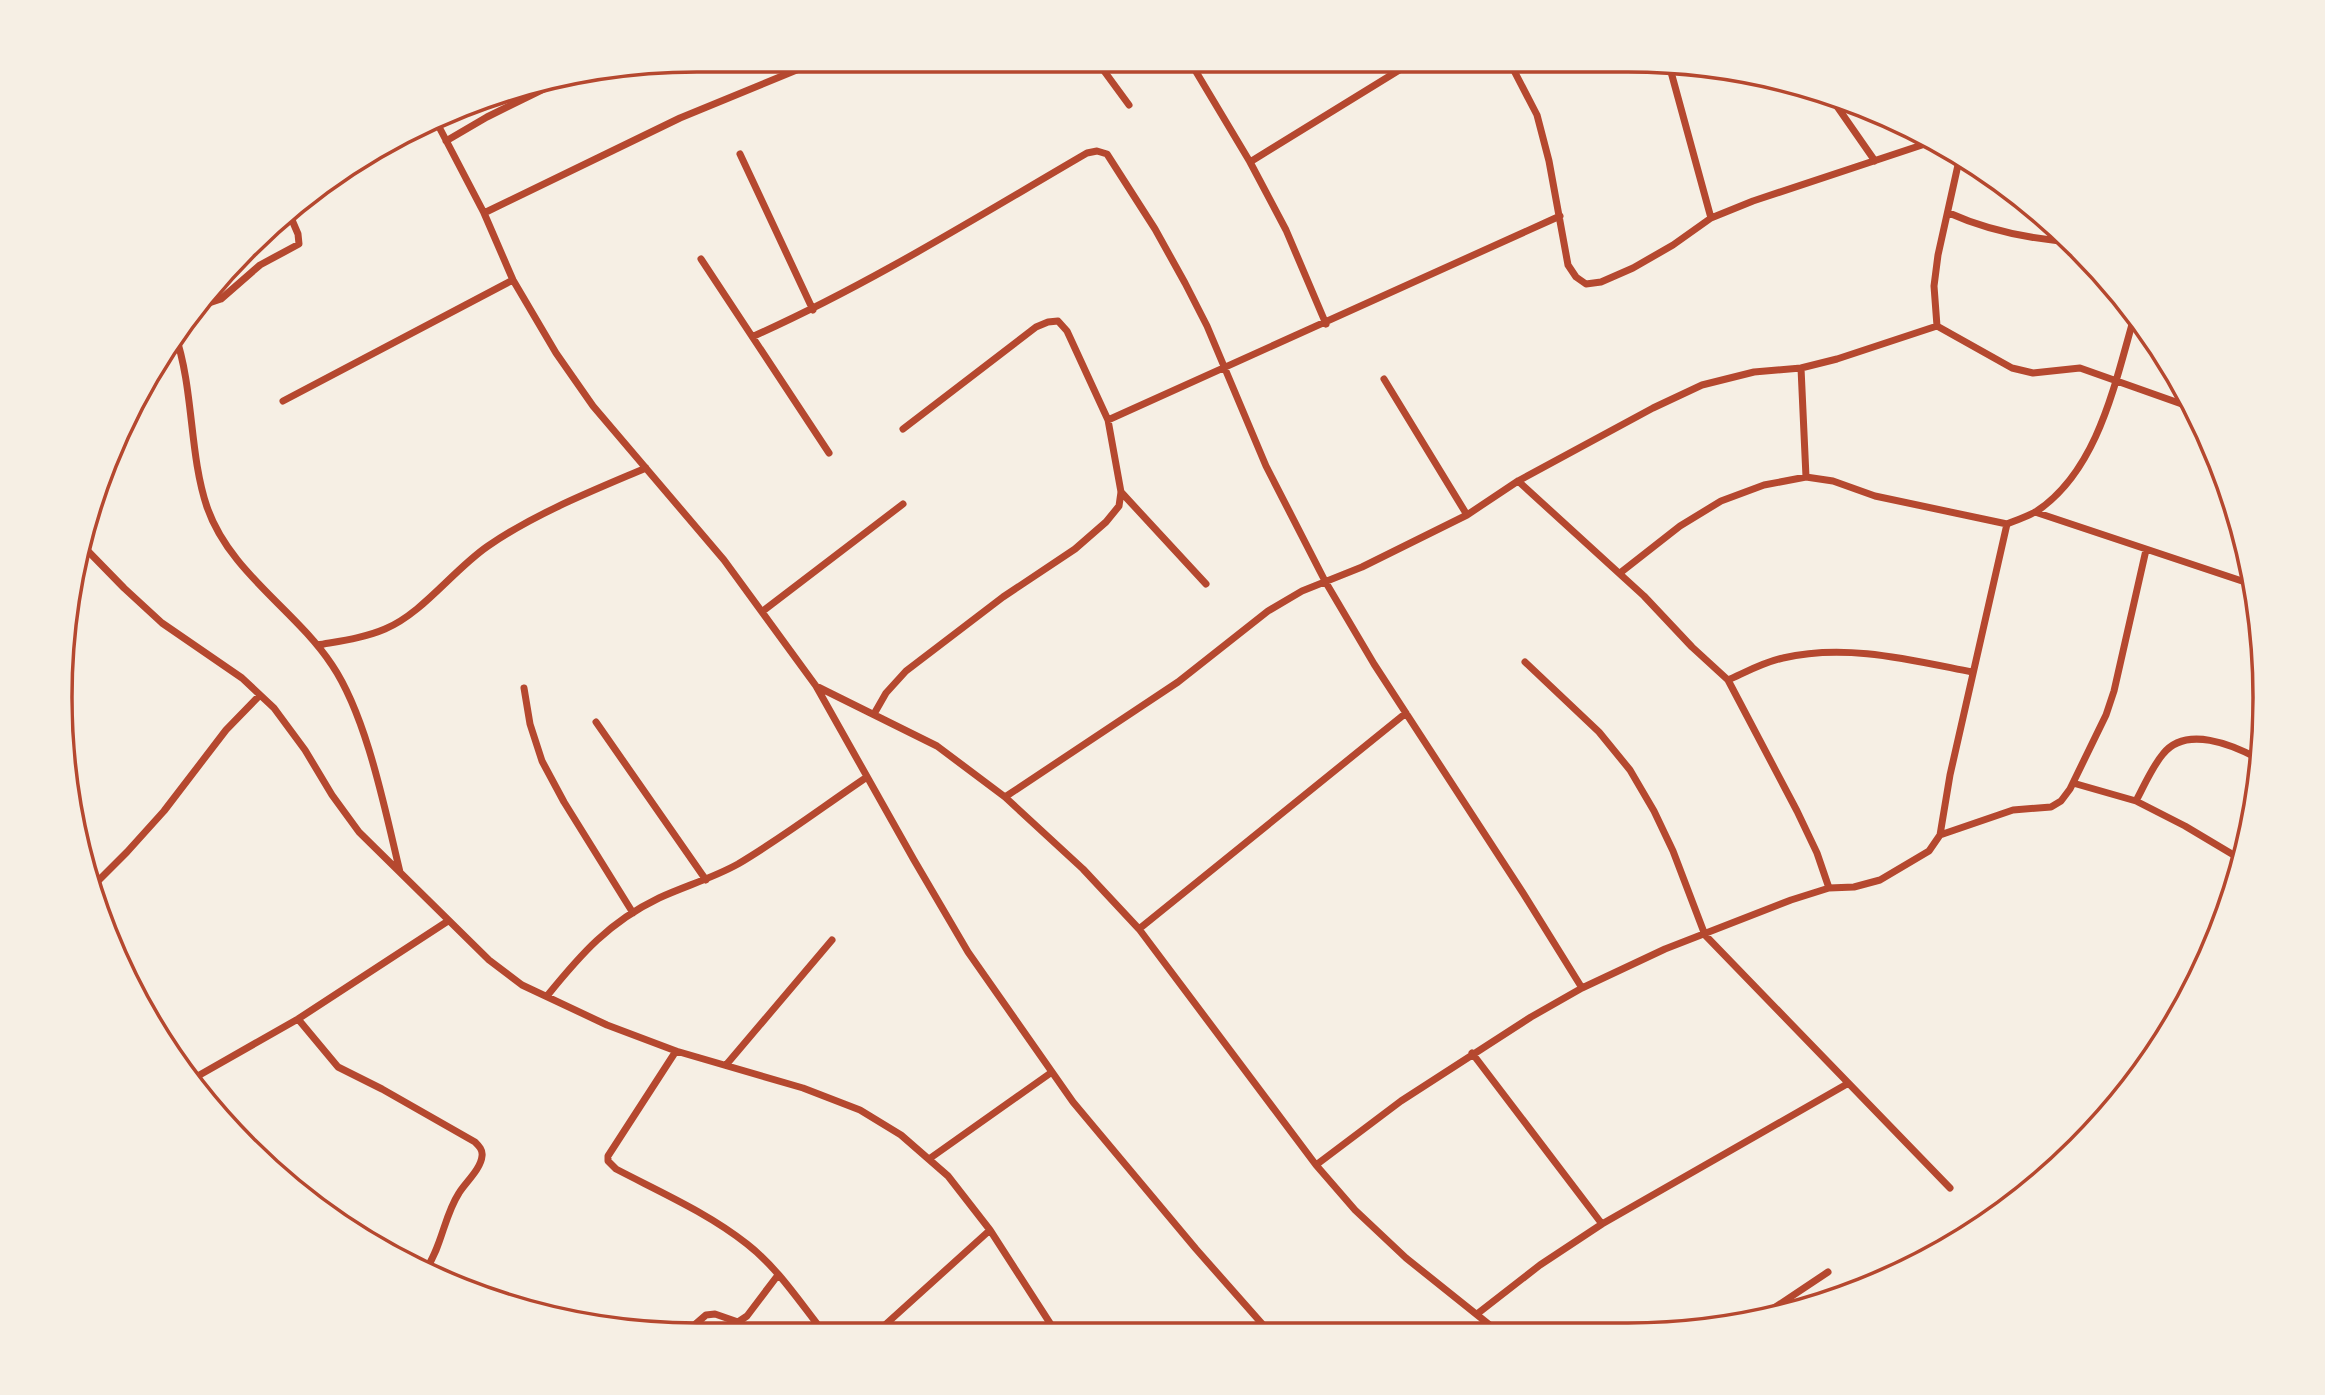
<svg xmlns="http://www.w3.org/2000/svg" width="2325" height="1395" font-family="'Nunito Sans',sans-serif">
	<style>
		.lines { fill: none; stroke-linecap: round; stroke-linejoin: round }
		.minor { stroke: #b5482f; stroke-width: 7 }
		.rim { fill: none; stroke: #b5482f; stroke-width: 3.5 }
	</style>
	<rect width="100%" height="100%" fill="#f6efe4"/>
	<g class="lines">
		<path class="minor" d="M1096,60L1129,105
			M1189,60L1250,162L1414,61
			M1509,61L1537,115L1549,161L1568,265L1576,277L1586,284L1601,282L1633,268L1673,245L1711,218L1753,201L1931,142
			M1668,61L1711,218
			M1827,92L1875,161
			M437,123L484,213L513,280L556,353L593,406L724,560L816,686L914,860L968,952L1073,1102L1196,1249L1271,1334
			M446,141L487,117L556,83
			M740,154L813,310
			M1960,156L1938,255L1934,286L1937,326L2012,368L2033,373L2080,368L2193,408
			M1250,162L1286,230L1326,324
			M484,213L680,118L821,60
			M1949,213C1989,231 2030,239 2073,242
			M701,259L829,453
			M203,305L221,299L260,265L299,244L298,234L289,213
			M175,334C194,389 189,454 207,507C230,573 295,609 332,665C367,717 385,810 400,872
			M754,336C870,284 977,217 1087,153L1097,151L1107,154L1155,229L1185,283L1207,326L1266,466L1325,581L1374,664L1523,893L1582,988
			M1801,368L1806,477
			M1384,379L1467,515
			M283,401L513,280
			M1108,420L1560,216
			M1518,481L1644,596L1692,647L1728,680L1797,811L1817,853L1829,888
			M1121,492L1206,584
			M2035,512L2254,585
			M84,547L124,588L162,623L242,678L274,708L305,750L332,795L359,832L489,960L522,985L607,1025L676,1051L803,1088L860,1110L901,1135L948,1176L990,1230L1057,1334
			M1620,573L1680,526L1721,501L1764,485L1806,477L1833,481L1875,496L2007,524
			M763,611L903,504
			M318,645C340,641 364,638 385,629C423,613 453,570 488,546C536,513 592,491 646,468
			M1525,662L1599,732L1630,770L1654,811L1673,851L1705,935L1950,1188
			M1728,680C1746,672 1764,662 1783,658C1846,643 1911,660 1972,672
			M816,686L937,746L1005,797L1083,869L1139,929L1316,1165L1355,1210L1406,1258L1501,1334
			M524,688L530,724L542,761L564,802L633,913
			M874,714L886,693L906,671L1003,597L1075,549L1106,522L1119,506L1121,492L1108,420L1067,331L1058,321L1048,322L1036,327L903,429
			M596,722L706,880
			M2073,783L2136,801L2185,826L2242,860
			M1005,797L1178,682L1268,611L1302,591L1362,567L1467,515L1518,481L1653,408L1702,385L1754,372L1801,368L1837,359L1937,326
			M2136,801C2144,786 2152,767 2163,754C2186,725 2233,745 2259,759
			M1940,835L2013,810L2051,807L2061,801L2070,789L2106,715L2114,691L2146,550
			M91,888L127,852L164,811L226,730L260,695
			M1139,929L1406,713
			M547,996C581,954 609,922 659,898C685,886 713,878 738,864C782,838 824,806 867,777
			M298,1019L338,1067L382,1089L475,1142C479,1146 483,1150 482,1156C481,1169 465,1183 459,1193C444,1216 442,1246 426,1269
			M676,1051L608,1156V1161L616,1169C660,1192 708,1213 747,1244C778,1268 801,1304 825,1334
			M1472,1053L1602,1224
			M726,1065L832,940
			M189,1081L298,1019L448,921
			M929,1159L1052,1072
			M1316,1165L1401,1101L1531,1017L1582,988L1665,949L1791,900L1829,888L1854,887L1880,880L1929,851L1940,835L1950,775L2007,524C2017,520 2028,516 2037,511C2099,469 2115,382 2135,314
			M1477,1314L1540,1265L1602,1224L1847,1084
			M1756,1320L1828,1272
			M684,1334L706,1315L715,1314L738,1322L747,1316L778,1275
			M875,1334L990,1230"/>
	</g>
	<path d="M0 0H2325V1395H0ZM697 72H1628A625 625 0 0 1 2253 697V698A625 625 0 0 1 1628 1323H697A625 625 0 0 1 72 698V697A625 625 0 0 1 697 72Z" fill="#f6efe4" fill-rule="evenodd"/>
	<path class="rim" d="M697 72H1628A625 625 0 0 1 2253 697V698A625 625 0 0 1 1628 1323H697A625 625 0 0 1 72 698V697A625 625 0 0 1 697 72Z"/>
</svg>
